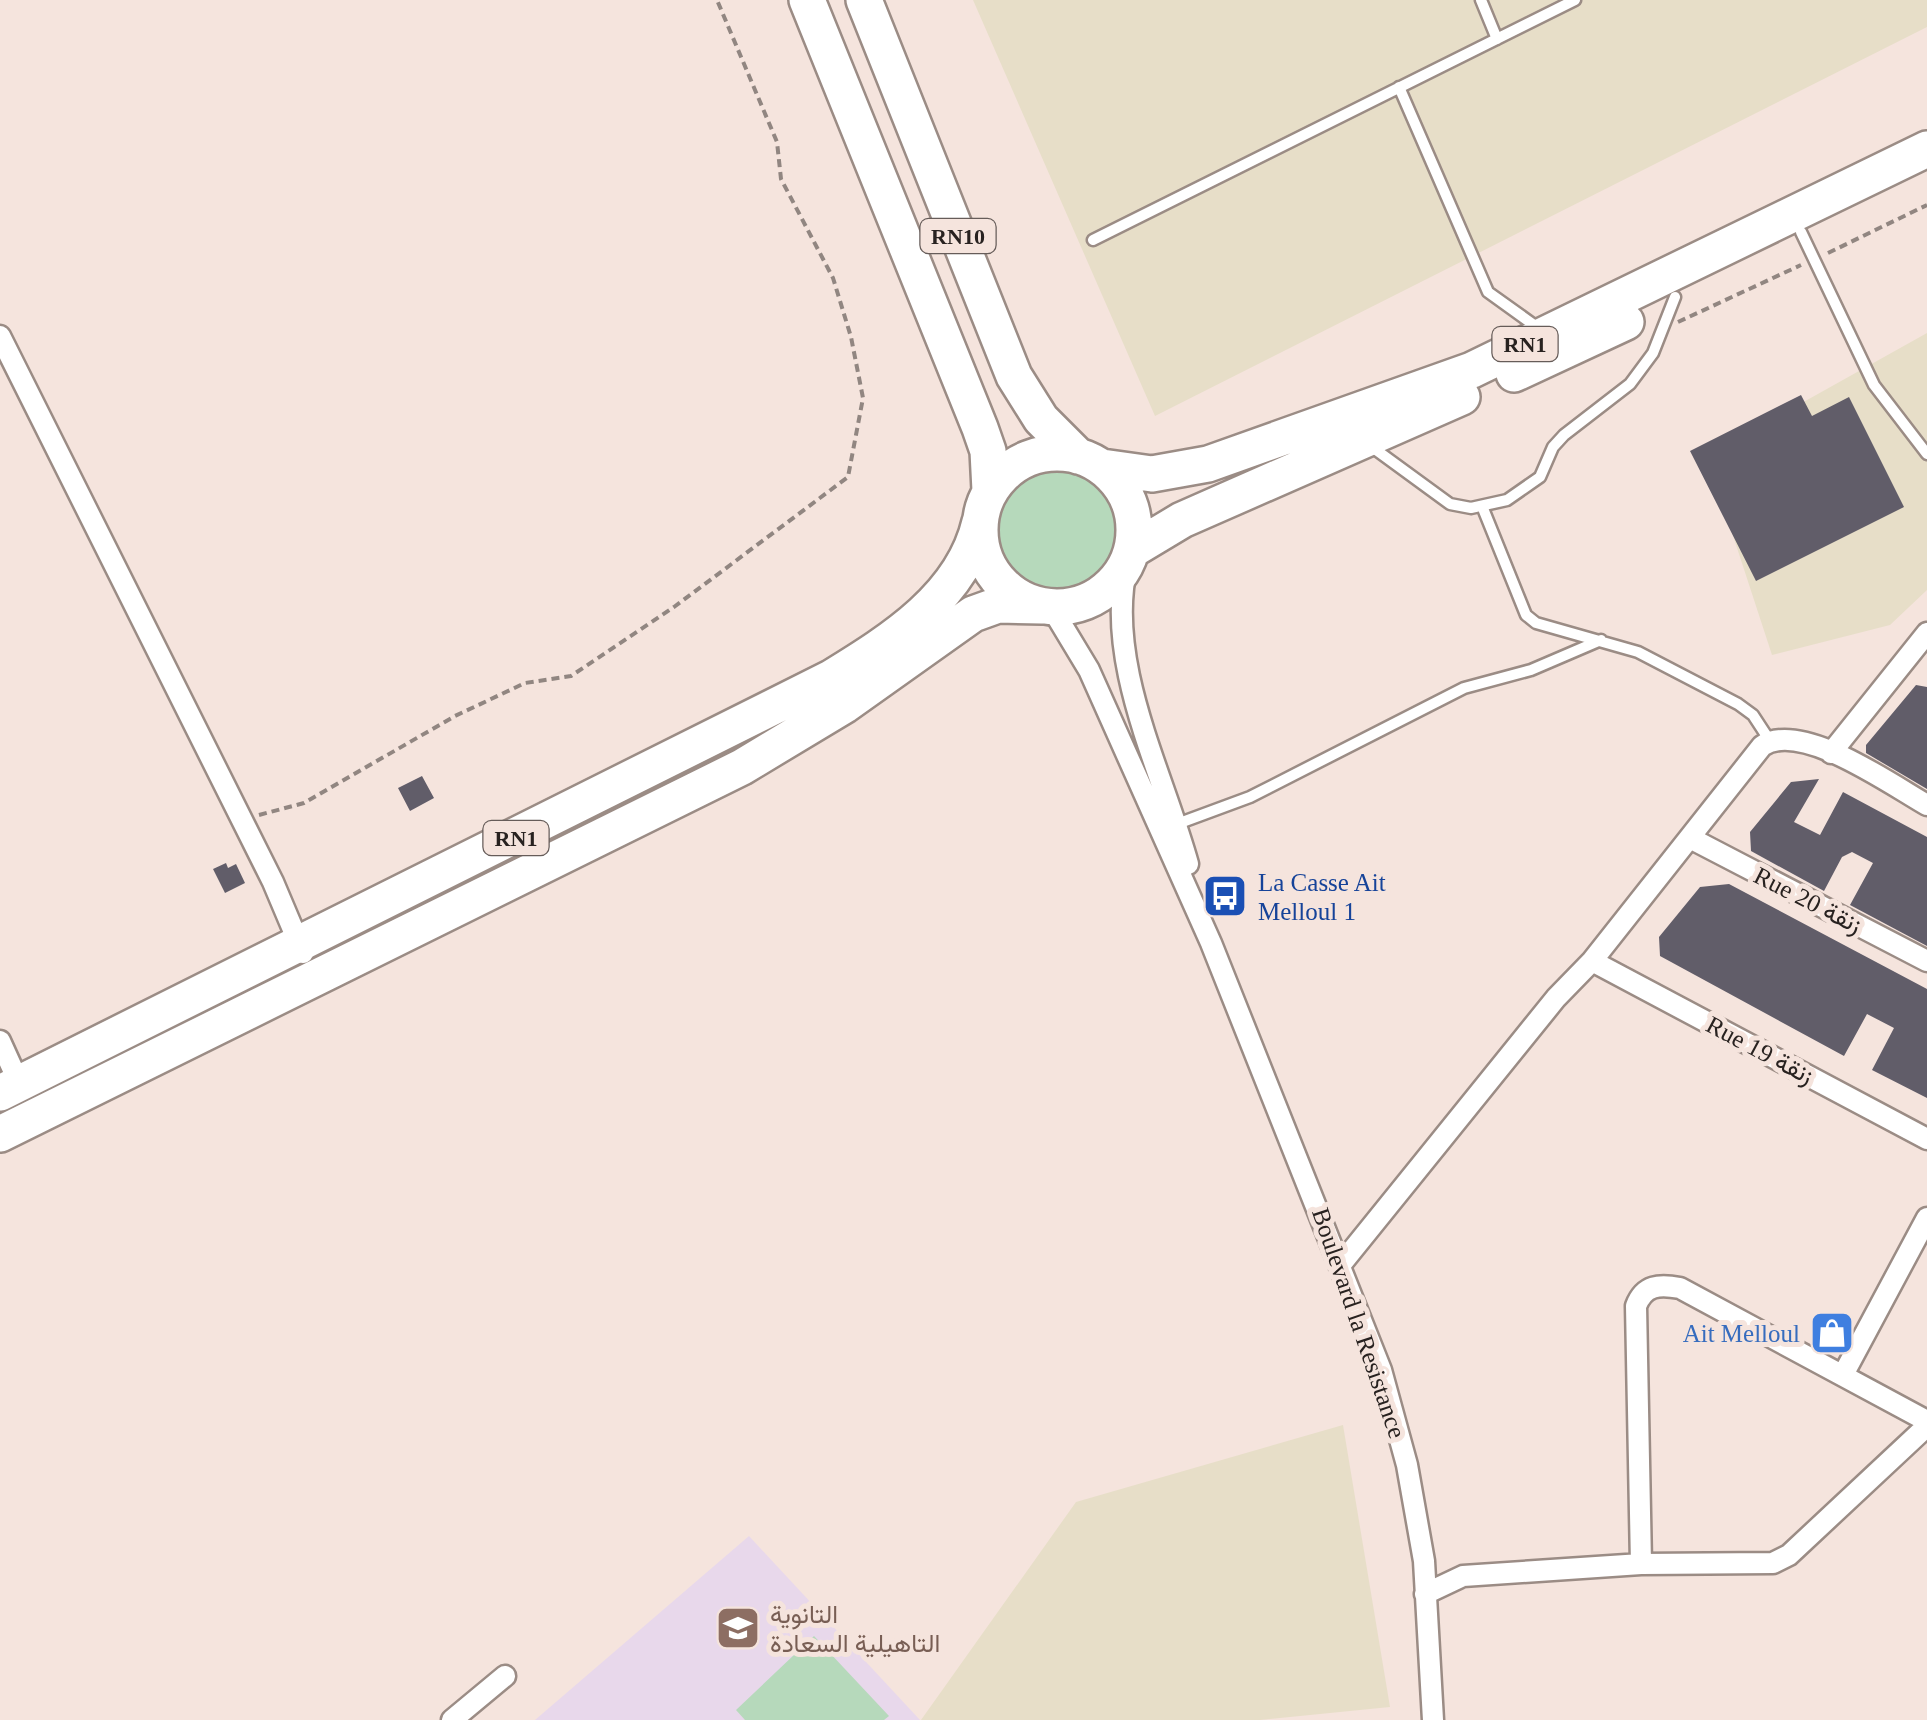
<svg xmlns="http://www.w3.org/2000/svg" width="1927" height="1720" font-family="'Times New Roman',Vazirmatn,serif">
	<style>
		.industrial { fill: #e7dec8 }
		.education { fill: #e8d8eb }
		.green { fill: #b6d9bb }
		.building { fill: #615d69 }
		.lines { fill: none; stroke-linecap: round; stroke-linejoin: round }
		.service-casing { stroke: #9b8c85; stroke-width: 15 }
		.minor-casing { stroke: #9b8c85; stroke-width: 25 }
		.trunk-casing { stroke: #9b8c85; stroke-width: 40 }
		.path { stroke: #918681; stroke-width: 4; stroke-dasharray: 8 5; stroke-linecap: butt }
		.service { stroke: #fff; stroke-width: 10 }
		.minor { stroke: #fff; stroke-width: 20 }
		.trunk { stroke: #fff; stroke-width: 35 }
		.labels { text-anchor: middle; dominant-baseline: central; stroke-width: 10; stroke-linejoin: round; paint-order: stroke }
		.shield { fill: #f5e4dd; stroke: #665c59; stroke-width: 2.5 }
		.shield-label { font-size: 22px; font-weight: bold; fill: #282220 }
		.transit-label { font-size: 25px; fill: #164399; stroke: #f5e4dd; text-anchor: start }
		.street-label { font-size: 25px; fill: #282220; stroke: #f5e4dd }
		.shop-label { font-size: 25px; fill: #366cbe; stroke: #f5e4dd; text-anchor: end }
		.education-label { font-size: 25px; fill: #785e54; stroke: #f5e4dd; text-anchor: start }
	</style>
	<rect width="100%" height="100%" fill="#f5e4dd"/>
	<path class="industrial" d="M973,0H1927V27L1155,416Z
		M1927,333V590L1890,625L1772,655L1707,456Z
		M1343,1425L1390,1707L1260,1720H921L1076,1502Z"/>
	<path class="education" d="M749,1536L920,1720H535Z"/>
	<path class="green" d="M990 530a67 67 0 1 1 134 0a67 67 0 1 1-134 0Z
		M814,1636L889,1716L884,1720H745L736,1710Z"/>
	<path class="building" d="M1801,395L1812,416L1849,397L1904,507L1756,581L1690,451Z
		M1916,685L1927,687V789L1866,753V745Z
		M422,776L434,798L410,811L398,788Z
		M1819,779L1794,822L1820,835L1843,792L1927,837V946L1850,905L1873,863L1852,852L1842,857L1824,891L1751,851L1750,832L1791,782Z
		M226,863L228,868L236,864L245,883L225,893L213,869Z
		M1729,884L1927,989V1098L1872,1070L1894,1028L1867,1014L1844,1056L1660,956L1659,937L1700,887Z"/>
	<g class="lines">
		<defs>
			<path id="service" d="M1481,0L1497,39
				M1399,87L1488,292L1541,330
				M1801,232L1874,385L1927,454
				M1093,240L1575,0
				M1372,447L1450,504L1471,508L1507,500L1540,477L1553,447L1564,435L1630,384L1653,353L1675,297
				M1482,506L1526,615L1536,623L1638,652L1738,704L1753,715L1770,741
				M1177,824L1250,797L1464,688L1531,670L1601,640"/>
			<path id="minor" d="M0,336L273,882L303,953
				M1127,565C1104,662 1162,770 1188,864
				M1051,607L1089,670L1211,943L1381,1370L1407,1465L1424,1561L1433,1720
				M1831,753L1927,633
				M1690,838L1927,961
				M1592,961L1927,1139
				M0,1041L19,1083
				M1342,1263L1556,998L1592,961L1762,746C1801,720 1890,784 1927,805
				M1844,1373L1927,1218
				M1641,1564L1636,1306C1644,1285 1659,1284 1680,1288L1927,1421
				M1425,1594L1463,1576L1641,1564L1773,1563L1789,1555L1927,1426
				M452,1720L505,1676"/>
			<path id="trunk" d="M807,0L980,428L988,451L990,491
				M864,0L1014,376L1041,419L1078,456
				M1514,374L1626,322
				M980 530a77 77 0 1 1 154 0a77 77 0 1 1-154 0Z
				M1102,467L1152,474L1208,464L1472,370L1927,149
				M1132,550L1182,520L1462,397
				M0,1093L831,678C893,640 963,596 980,522
				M0,1134L742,767L845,705L973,614L998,605L1042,606"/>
		</defs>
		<use href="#service" class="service-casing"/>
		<use href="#minor" class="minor-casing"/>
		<use href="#trunk" class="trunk-casing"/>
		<path class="path" d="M1828,253L1927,205
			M1678,322L1801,265
			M259,815L304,803L455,716L525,683L571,676L674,607L848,477L863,398L851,337L833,278L781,179L777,142L717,0"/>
		<use href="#service" class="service"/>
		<use href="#minor" class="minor"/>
		<use href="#trunk" class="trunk"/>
	</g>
	<defs>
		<symbol id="bus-square" viewBox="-11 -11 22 22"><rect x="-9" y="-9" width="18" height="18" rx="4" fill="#1a4fb4" stroke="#f5e4dd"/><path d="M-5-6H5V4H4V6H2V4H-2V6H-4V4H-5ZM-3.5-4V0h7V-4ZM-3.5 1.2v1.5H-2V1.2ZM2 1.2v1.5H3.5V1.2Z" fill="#fff"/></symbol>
		<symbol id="shop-square" viewBox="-11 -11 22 22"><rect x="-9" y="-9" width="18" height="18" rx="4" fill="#3f7fe0" stroke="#f5e4dd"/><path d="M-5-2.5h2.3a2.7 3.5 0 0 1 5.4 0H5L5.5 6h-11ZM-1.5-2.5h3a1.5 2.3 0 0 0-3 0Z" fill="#fff"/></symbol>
		<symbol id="school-square" viewBox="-11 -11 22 22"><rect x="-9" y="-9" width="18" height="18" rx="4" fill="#8d6e63" stroke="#f5e4dd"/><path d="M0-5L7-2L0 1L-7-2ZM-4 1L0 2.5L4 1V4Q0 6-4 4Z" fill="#fff"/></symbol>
	</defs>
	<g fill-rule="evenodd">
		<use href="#bus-square" x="1200" y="871" width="50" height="50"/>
		<use href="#shop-square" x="1807" y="1308" width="50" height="50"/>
		<use href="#school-square" x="713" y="1603" width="50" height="50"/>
	</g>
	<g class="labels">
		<g class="shield">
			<rect x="920.5" y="219" width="75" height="34" rx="8"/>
			<rect x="1492.5" y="327" width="65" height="34" rx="8"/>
			<rect x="483.5" y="821" width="65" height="34" rx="8"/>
		</g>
		<g class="shield-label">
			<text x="958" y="236">RN10</text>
			<text x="1525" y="344">RN1</text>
			<text x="516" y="838">RN1</text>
		</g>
		<g class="transit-label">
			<text x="1258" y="882">La Casse Ait<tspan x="1258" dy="29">Melloul 1</tspan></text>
		</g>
		<g class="street-label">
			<text transform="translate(1808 900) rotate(27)">Rue 20 زنقة</text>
			<text transform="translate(1760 1050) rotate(28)">Rue 19 زنقة</text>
			<text transform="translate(1359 1323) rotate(71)">Boulevard la Resistance</text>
		</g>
		<g class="shop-label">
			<text x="1800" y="1333">Ait Melloul</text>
		</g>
		<g class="education-label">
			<text x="770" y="1614">التانوية<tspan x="770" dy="29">التاهيلية السعادة</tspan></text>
		</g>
	</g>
</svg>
